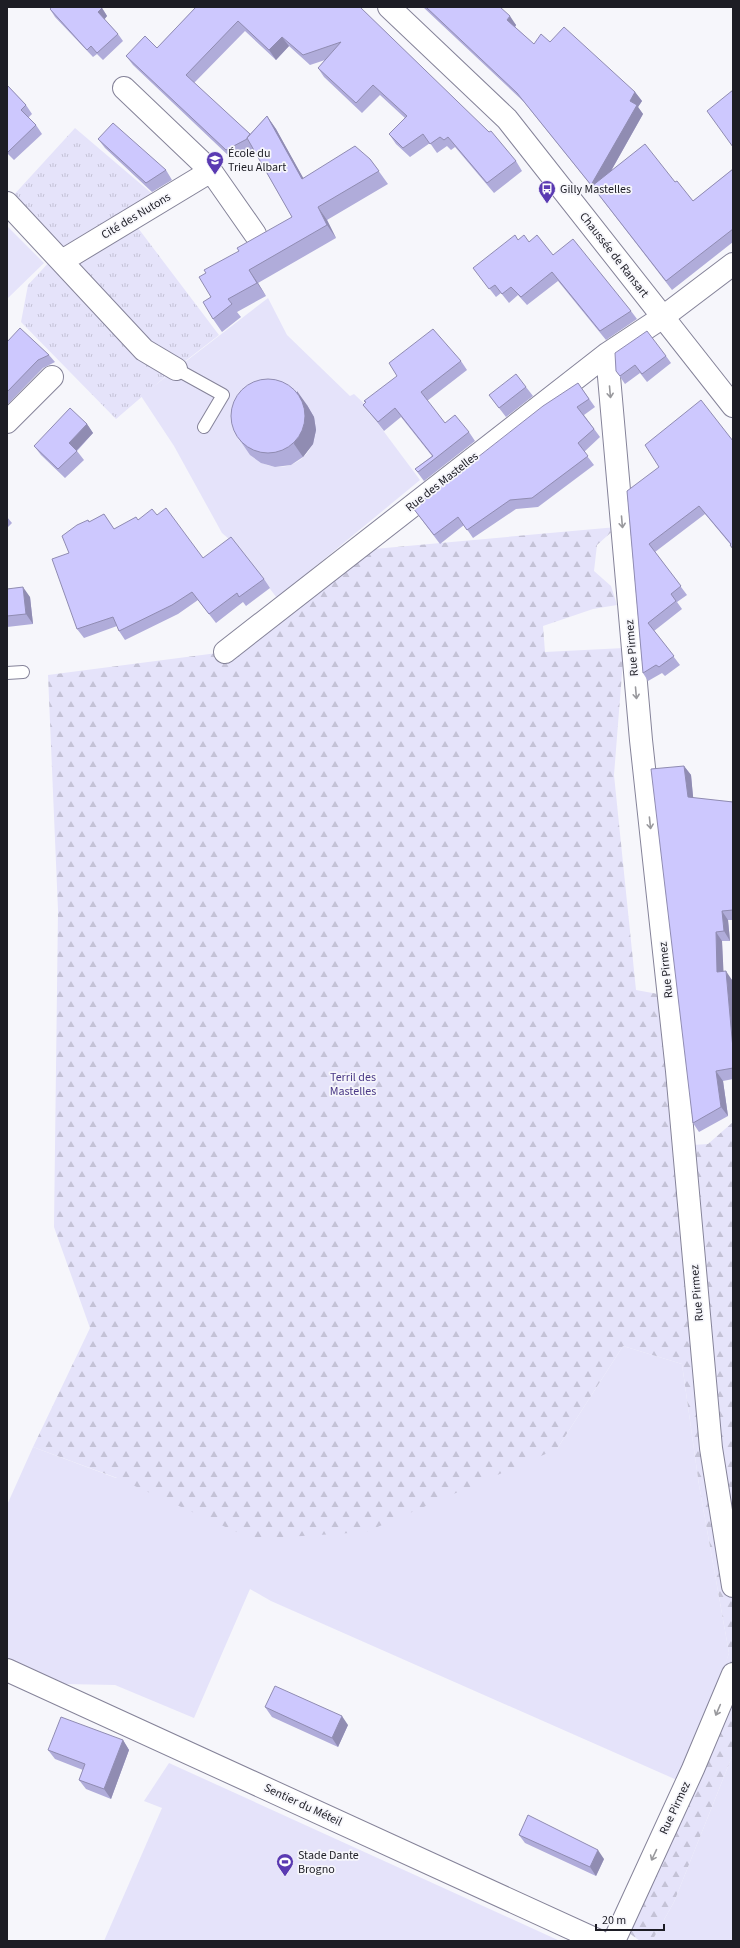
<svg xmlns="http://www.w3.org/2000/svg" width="740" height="1948" font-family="'Source Sans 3',sans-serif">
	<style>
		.grass { fill: #e5e3fa; fill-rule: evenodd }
		.forest { fill: url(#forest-firs) }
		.park { fill: url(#park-tufts) }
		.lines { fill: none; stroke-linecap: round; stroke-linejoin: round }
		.lane-casing { stroke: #858399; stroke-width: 14 }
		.street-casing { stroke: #858399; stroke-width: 24 }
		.secondary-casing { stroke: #858399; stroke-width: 24 }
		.lane { stroke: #fff; stroke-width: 12 }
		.street { stroke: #fff; stroke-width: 22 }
		.secondary { stroke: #fff; stroke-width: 22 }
		.wall { fill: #b0acda }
		.shaded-wall { fill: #908cb2 }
		.building { fill: #cdc8fe; stroke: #908cb2 }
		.oneway { stroke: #99999d }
		.labels { text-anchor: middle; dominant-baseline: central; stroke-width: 3.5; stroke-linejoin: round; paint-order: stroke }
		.poi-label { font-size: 12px; fill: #1d1d25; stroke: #f6f6fb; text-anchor: start }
		.street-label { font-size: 12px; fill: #1d1d25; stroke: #f6f6fb }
		.park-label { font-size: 12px; fill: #4a3986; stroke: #f6f6fb }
	</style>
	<defs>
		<pattern id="forest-firs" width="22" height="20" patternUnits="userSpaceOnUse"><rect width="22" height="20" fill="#e5e3fa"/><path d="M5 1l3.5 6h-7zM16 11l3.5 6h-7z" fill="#c4c2d6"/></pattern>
		<pattern id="park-tufts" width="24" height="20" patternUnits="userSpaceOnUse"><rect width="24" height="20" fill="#e5e3fa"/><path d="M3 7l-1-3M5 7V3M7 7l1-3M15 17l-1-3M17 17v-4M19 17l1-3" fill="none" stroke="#c4c2d6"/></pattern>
	</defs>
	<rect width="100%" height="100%" fill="#f6f6fb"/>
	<path class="grass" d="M7,226L44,263L7,299Z
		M268,298L287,335L350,396L354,394L372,411L370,413L420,480L277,598L237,546L222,533L174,446L141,396ZM303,401C343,449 273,498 242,442Z
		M623,1346L682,1364L699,1485L729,1653L686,1784L271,1601L250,1589L194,1718L115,1685L64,1684L61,1695L7,1667V1505L33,1447L116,1478L557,1449Z
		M733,1754V1941H652L674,1902Z
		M169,1763L560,1941H104L162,1808L144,1801Z"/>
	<path class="forest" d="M617,527L597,545L594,571L611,586L617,605L593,609L543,626L545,652L624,648L614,775L636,990L658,994L677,1146L708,1144L733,1122V1754L674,1902L652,1941H640L629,1933L729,1653L699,1485L682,1364L623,1346L557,1449L366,1532L252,1539L117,1478L33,1447L90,1328L54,1227L58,910L48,675L225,652L374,549Z"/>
	<path class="park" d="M75,128L156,197L138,228L219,335L166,376L116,419L21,322L28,285L53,258L11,198Z"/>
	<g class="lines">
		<defs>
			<path id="lane" d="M176,369L223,395L204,427
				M7,673L23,672"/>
			<path id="street" d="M124,88L211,171L255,234
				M7,203L144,350L176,369
				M62,261L211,171
				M607,354L641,740L677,1071L711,1448L733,1586
				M7,422L52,377
				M225,652L607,354L663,317L733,264
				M7,1670L599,1941
				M614,1941L693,1769L733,1674"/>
			<path id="secondary" d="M389,7L507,119L733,406"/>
		</defs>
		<use href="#lane" class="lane-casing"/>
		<use href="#street" class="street-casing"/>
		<use href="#secondary" class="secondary-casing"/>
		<use href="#lane" class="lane"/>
		<use href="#street" class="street"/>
		<use href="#secondary" class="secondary"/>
	</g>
	<path class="wall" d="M196,7H360L516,161L522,171L494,193L455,147L451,150L447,146L437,153L430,143L410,157L396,144L389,134L405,118L380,95L362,113L324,77L318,68L325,60L310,65L289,46L276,60L245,31L194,83L250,134L267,116L276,129L303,178L370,159L388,184L327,220L336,238L258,283L266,296L237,312L241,317L222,332L213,319L211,297L206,273L239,251L292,217L253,149L232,159L133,65L126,56L157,48Z
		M423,7H500L516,25L515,27L534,44L550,42L635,92L642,101L638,107L643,114L611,171L675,182L693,201L733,169V242L672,290L598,194L524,102Z
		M102,8L107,16L104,19L118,34L123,41L103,60L97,54L93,57L55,17L50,9Z
		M7,85L26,105L32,114L28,118L36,125L42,134L14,160L7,153Z
		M98,139L166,170L172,180L152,192L105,148Z
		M518,240L529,242L553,255L631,311L637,319L606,340L558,281L527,305L518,295L509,303L501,293L496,297L473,268Z
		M7,342L49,355L55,362L43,368L7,405Z
		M666,356L671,363L647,382L640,373L625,384L616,371Z
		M461,361L467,370L427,401L445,423L469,432L475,441L424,481L415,469L432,456L401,417L384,431L370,413L363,405L366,403L364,401Z
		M578,383L595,407L584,415L600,437L584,452L594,465L538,507L516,509L473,538L464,525L440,544L413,508Z
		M526,387L533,396L506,417L489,395Z
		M307,405L314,417L316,430L313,444L303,457L291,465L275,467L261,463L250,455L235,433Z
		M87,424L93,433L77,451L84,460L65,478L41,455L34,446Z
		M733,441V549L730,544L705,514L655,552L687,595L677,602L682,609L654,631L680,665L665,676L662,673L648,681L643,673L627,491Z
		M104,514L114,529L138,520L157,515L203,558L264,579L270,588L246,606L243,602L216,623L198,600L178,614L125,640L119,631L117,626L84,638L77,629L69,553L88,520L90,522Z
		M7,517L12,523L7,528Z
		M7,589L30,597L33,624L7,627Z
		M684,766L691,775L693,798L733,802V920H728L730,941H722L723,971L732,980L733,988V1079L723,1081L728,1116L699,1132L693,1123Z
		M265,1707L348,1725L338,1747L272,1717Z
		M123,1740L129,1750L111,1799L86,1789L79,1780L83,1770L55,1759L48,1750Z
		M519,1835L604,1859L596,1876L525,1843Z"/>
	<path class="shaded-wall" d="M102,8L107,16L104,20L98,12Z
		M510,16L516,25L514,29L507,20Z
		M282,37L289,46L276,60L269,50Z
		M635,92L642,101L638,107L643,114L598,194L592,186L598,194L591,185L630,101Z
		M267,116L276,129L311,192L302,179Z
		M318,207L327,220L336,238L327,225Z
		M249,270L258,283L266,296L257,283Z
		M297,391L307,405L314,417L316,430L313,444L303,457L294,444Z
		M87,424L93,433L75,452L69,443Z
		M23,587L30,597L33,624L26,614Z
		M684,766L691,775L694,806L688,797Z
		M722,911L728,920L730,941L724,931Z
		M716,932L722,941L724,981L717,972Z
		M726,971L732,980L733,988V1049Z
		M716,1071L723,1081L728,1116L721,1107Z
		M342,1716L348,1725L338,1747L332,1738Z
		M123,1740L129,1750L111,1799L104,1789Z
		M598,1850L604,1859L596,1876L590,1867Z"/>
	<path class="building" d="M52,7H100L102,8L98,12L118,34L97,53L91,46L87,50L50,9Z
		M196,7H360L489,132L491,131L516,161L487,183L448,137L444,140L440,137L430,144L423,134L403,148L389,134L407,116L373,85L356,103L318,68L341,42L303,55L282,37L269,50L238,21L186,75L250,134L247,138V139L226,150L126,56L145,36L157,48Z
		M426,7H500L510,16L507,20L534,44L541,34L550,42L564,27L635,92L630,101L637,105L591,185L517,93Z
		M7,85L26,105L21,110L36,125L8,152L7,151Z
		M733,90V147L707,111Z
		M267,116L302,179L355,146L370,159L379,171L318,207L327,225L249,270L257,283L228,299L232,304L213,319L203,302L211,297L199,277L206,273L204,270L239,251L237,248L292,217L247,138Z
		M113,123L166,170L146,183L98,139Z
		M645,144L675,182L677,181L693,201L733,169V229L666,281L592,186Z
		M515,235L518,240L524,235L529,242L537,235L553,255L573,239L631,311L600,331L552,272L521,297L511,287L502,294L495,285L489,289L473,268Z
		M20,328L49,355L38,360L7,392V342Z
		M433,329L461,361L421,392L445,423L455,415L469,432L418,472L415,469L433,456L395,408L378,422L363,405L366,402L364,401L397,376L389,363Z
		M647,331L666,356L642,374L635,365L620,376L616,371L615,353Z
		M516,374L526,387L499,408L489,395Z
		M231 416a37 37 0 1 1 74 0a37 37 0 1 1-74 0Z
		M578,383L589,399L577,407L594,429L578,443L588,456L532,498L510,500L467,530L458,517L434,535L413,508L543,406Z
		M701,400L733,441V549L730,545L731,544L699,506L649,544L681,586L671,594L676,601L648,623L674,656L659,667L656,665L643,673L627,491L659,467L645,445Z
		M70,408L87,424L69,443L77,451L58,469L34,446Z
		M166,508L203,558L231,537L264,579L239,597L237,593L209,614L192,592L172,605L119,631L113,617L77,629L52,559L69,553L62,536L77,525L88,520L89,522L104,514L114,529L136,517L138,520L152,509L157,515Z
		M23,587L26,614L7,616V589Z
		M684,766L688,797L733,802V910L722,911L724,931L716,932L717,972L726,971L733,1049V1068L716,1071L721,1107L693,1123L651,769Z
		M275,1686L342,1716L332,1738L265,1707Z
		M61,1717L123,1740L104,1789L79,1780L85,1764L48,1750Z
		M528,1815L598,1850L590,1867L519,1835Z"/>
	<defs><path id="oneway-shaft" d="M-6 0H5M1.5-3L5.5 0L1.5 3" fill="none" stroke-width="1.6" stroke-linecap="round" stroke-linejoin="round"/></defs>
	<g class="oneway">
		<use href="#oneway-shaft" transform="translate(610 392) rotate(85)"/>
		<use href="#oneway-shaft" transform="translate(622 522) rotate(85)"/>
		<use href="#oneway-shaft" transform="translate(636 693) rotate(85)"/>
		<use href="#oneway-shaft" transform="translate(650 823) rotate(84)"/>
		<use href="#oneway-shaft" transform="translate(718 1710) rotate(113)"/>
		<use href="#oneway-shaft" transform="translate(654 1855) rotate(115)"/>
	</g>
	<defs>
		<symbol id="school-pin" viewBox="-11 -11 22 30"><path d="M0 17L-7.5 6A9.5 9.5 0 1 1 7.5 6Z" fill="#5a3ab2" stroke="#f6f6fb"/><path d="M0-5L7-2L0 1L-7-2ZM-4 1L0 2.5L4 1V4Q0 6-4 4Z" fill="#fff"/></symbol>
		<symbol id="bus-pin" viewBox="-11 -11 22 30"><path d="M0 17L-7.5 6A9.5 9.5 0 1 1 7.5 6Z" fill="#5a3ab2" stroke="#f6f6fb"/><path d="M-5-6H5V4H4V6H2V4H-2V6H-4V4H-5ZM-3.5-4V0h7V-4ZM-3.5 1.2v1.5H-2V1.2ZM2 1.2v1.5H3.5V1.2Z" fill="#fff"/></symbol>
		<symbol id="stadium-pin" viewBox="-11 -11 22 30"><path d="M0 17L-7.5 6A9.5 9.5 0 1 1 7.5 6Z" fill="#5a3ab2" stroke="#f6f6fb"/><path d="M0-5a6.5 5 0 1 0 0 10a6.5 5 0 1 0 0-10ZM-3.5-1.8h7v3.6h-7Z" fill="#fff"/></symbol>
	</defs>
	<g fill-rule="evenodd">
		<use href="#school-pin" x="205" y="150" width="20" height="27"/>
		<use href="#bus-pin" x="537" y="179" width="20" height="27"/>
		<use href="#stadium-pin" x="275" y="1852" width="20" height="27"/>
	</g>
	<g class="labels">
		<g class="poi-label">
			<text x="228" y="153">École du<tspan x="228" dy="14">Trieu Albart</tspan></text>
			<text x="560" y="189">Gilly Mastelles</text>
			<text x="298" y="1855">Stade Dante<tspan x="298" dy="14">Brogno</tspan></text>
		</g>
		<g class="street-label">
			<text transform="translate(136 216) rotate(-31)">Cité des Nutons</text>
			<text transform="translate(614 255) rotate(52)">Chaussée de Ransart</text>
			<text transform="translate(442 482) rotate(-38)">Rue des Mastelles</text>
			<text transform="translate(632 648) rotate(-95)">Rue Pirmez</text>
			<text transform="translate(666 970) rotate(-96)">Rue Pirmez</text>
			<text transform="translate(697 1293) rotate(-95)">Rue Pirmez</text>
			<text transform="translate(303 1805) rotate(25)">Sentier du Méteil</text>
			<text transform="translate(675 1808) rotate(-65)">Rue Pirmez</text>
		</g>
		<g class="park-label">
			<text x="353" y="1077">Terril des<tspan x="353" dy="14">Mastelles</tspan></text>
		</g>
	</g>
	<rect width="740" height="1948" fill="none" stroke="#1d1d25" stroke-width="16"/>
	<path d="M596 1924v6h68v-6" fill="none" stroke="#1d1d25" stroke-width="2"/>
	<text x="602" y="1924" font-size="12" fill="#1d1d25" stroke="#f6f6fb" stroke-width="3" paint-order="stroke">20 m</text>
</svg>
